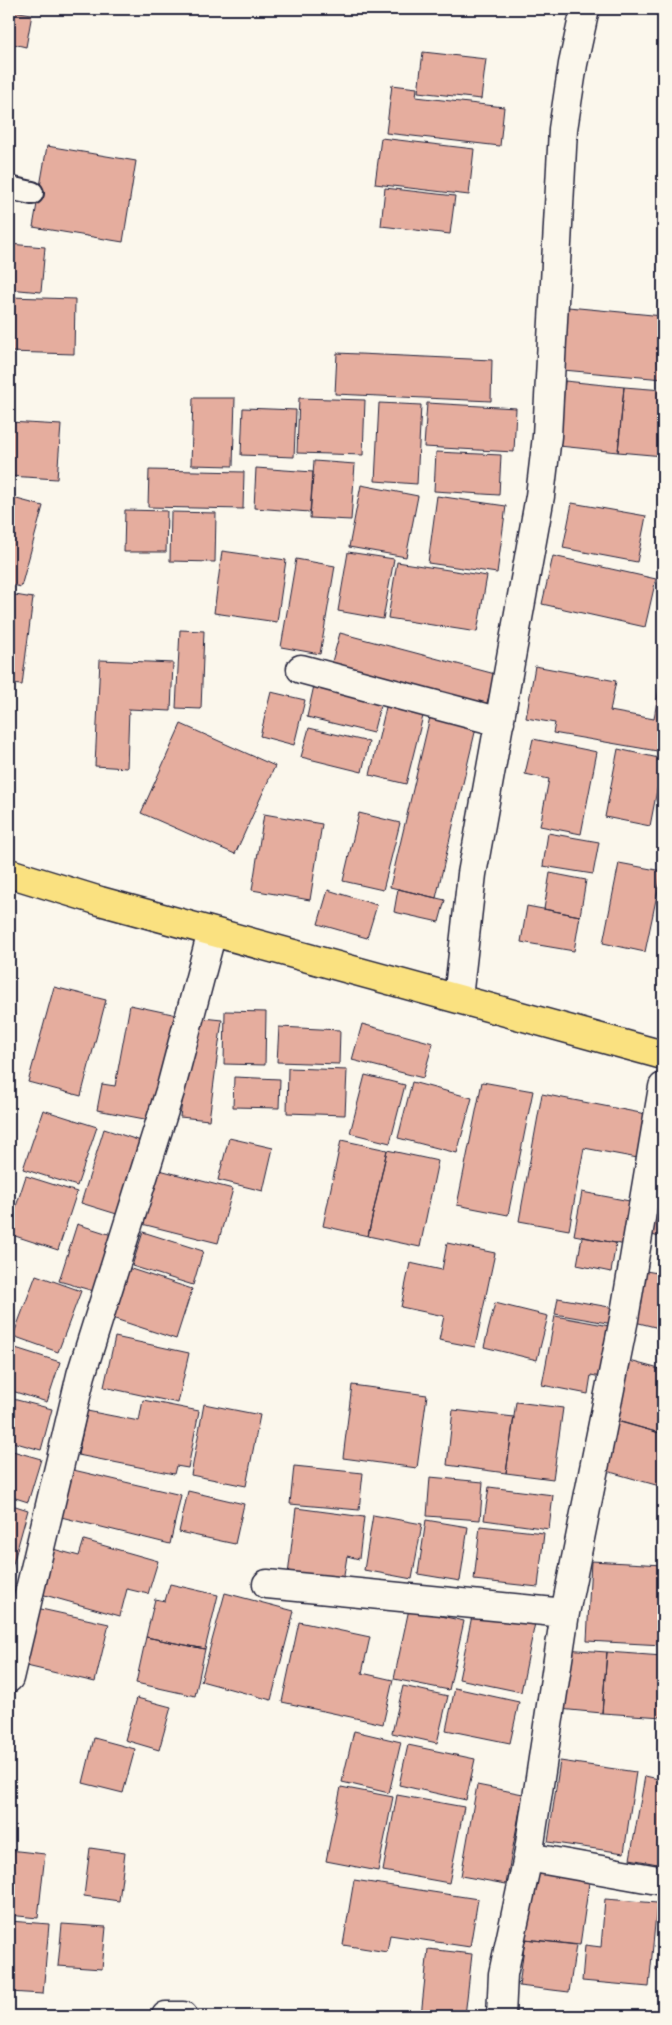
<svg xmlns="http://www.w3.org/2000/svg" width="672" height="2025" font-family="'Shantell Sans',sans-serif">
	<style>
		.building { fill: #e5ad9e; stroke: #22223b }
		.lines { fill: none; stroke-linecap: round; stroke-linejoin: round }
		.service-casing { stroke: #22223b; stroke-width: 26 }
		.minor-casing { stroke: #22223b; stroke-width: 31 }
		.primary-casing { stroke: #22223b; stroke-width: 31 }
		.service { stroke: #fbf7ec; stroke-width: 22 }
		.minor { stroke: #fbf7ec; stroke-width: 28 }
		.primary { stroke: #fae180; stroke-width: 28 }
	</style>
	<rect width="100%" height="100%" fill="#fbf7ec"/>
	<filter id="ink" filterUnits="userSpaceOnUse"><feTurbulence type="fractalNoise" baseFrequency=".02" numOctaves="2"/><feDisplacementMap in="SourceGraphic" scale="10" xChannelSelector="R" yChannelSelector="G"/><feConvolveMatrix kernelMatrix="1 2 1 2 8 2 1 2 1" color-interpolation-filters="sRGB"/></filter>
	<g filter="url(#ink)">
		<path class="building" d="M12,11L32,14L26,47L9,43V27Z
			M423,52L486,59L481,99L418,92Z
			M392,85L417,88L416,97L504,107L500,146L386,133Z
			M381,138L474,149L469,195L375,184Z
			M47,146L136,161L123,242L33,227Z
			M385,188L455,196L450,234L381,226Z
			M9,244L45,247L41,292L9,289Z
			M9,297L75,299L74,354L9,352Z
			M568,307L663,316V379L563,370Z
			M337,353L492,360L491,401L335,394Z
			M565,381L624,387L618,452L559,446Z
			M624,387L663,390V456L618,452Z
			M193,398H235L233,466L191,465Z
			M299,398L365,400L363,455L297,453Z
			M379,403L421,405L417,484L375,481Z
			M427,403L516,408L514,452L424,447Z
			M243,408L296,410L294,457L241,455Z
			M9,422L61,425L57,479L9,476Z
			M436,452L501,455L499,495L434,491Z
			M314,461L355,464L351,520L310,518Z
			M256,468L313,472L310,512L254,508Z
			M149,470L244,472L243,509L148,507Z
			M361,485L418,496L406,557L349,547Z
			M437,496L506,506L497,573L428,563Z
			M9,497L43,506L21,587L9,584Z
			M572,503L646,516L637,562L563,548Z
			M125,510L167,511L166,552H124Z
			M171,512L216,513L215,562L170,561Z
			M222,551L286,560L277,622L214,613Z
			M348,552L394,559L383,619L338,611Z
			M553,556L656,579L645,627L542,604Z
			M296,559L335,566L320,654L281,647Z
			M397,562L487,576L477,632L388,618Z
			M9,594L33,598L22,685L9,684Z
			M180,630L204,631L201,709L176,708Z
			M340,633L495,674L483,717L328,676Z
			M100,660L173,663L171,711L129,709L127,768L95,766Z
			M535,666L616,681L610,711L654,719L659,688L663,689V752L553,733L555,723L526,718Z
			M315,681L382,698L373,733L307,717Z
			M271,692L305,700L294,745L260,736Z
			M387,703L424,712L406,784L370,775Z
			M430,717L476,728L436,898L390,887Z
			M181,724L275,766L235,854L141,813Z
			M309,728L369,742L362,772L301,757Z
			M533,739L597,752L581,834L540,826L549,779L525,774Z
			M618,749L663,759L650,826L605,817Z
			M359,813L400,823L383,890L343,881Z
			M264,814L322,824L310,900L252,890Z
			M548,833L599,842L593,874L543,866Z
			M619,863L662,871L645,952L603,943Z
			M550,873L586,880L580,916L544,909Z
			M398,889L445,900L439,922L394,912Z
			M328,890L377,905L367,938L318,924Z
			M527,906L580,916L574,951L521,942Z
			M54,987L106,1000L81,1096L28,1082Z
			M130,1005L177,1015L155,1121L97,1110L102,1084L115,1086Z
			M225,1011L266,1012L265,1065L224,1064Z
			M193,1017L222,1020L209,1120L180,1117Z
			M362,1024L433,1043L423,1078L352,1060Z
			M279,1027L340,1030L339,1064L277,1062Z
			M288,1068L347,1070L345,1115L287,1113Z
			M365,1075L405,1085L390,1143L350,1133Z
			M234,1077L280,1079L279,1108L233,1107Z
			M412,1082L472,1098L457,1153L398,1138Z
			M482,1082L533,1091L508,1215L457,1205Z
			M542,1094L651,1115L643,1159L584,1148L569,1230L519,1221Z
			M43,1110L97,1127L77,1186L23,1169Z
			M104,1129L144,1142L120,1215L81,1203Z
			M229,1138L273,1148L263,1191L218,1180Z
			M341,1140L387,1150L368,1236L323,1226Z
			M387,1150L438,1161L420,1247L368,1236Z
			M148,1167L233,1189L218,1243L134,1222Z
			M663,1173V1238L652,1235Z
			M26,1176L77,1192L58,1250L9,1234V1228Z
			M582,1192L640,1203L631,1246L574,1235Z
			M77,1224L115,1236L97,1292L59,1281Z
			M143,1232L203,1251L193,1285L132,1266Z
			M582,1237L616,1243L611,1272L577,1265Z
			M447,1243L495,1253L475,1347L439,1340L444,1316L401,1307L410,1263L442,1270Z
			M125,1267L192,1289L176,1339L109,1317Z
			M646,1271L663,1274V1329L635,1322Z
			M36,1275L81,1291L58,1352L13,1336Z
			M558,1298L615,1308L613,1324L555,1314Z
			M495,1303L548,1316L537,1360L484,1347Z
			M555,1316L615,1327L605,1378L591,1375L588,1394L542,1385Z
			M115,1337L189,1353L178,1403L104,1387Z
			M9,1346L60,1362L47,1402L9,1390Z
			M626,1360L663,1370V1434L609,1419Z
			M352,1385L427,1395L417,1468L343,1458Z
			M9,1398L52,1409L41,1450L9,1441Z
			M143,1400L199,1411L188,1468L176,1466L174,1474L78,1455L87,1411L139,1421Z
			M516,1402L563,1408L553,1479L506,1473Z
			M204,1404L260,1415L246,1486L191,1475Z
			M453,1410L514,1417L506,1473L447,1465Z
			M618,1421L663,1434V1487L603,1470Z
			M9,1450L41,1459L28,1502L9,1496Z
			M294,1466L363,1473L359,1510L290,1504Z
			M69,1469L181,1495L170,1544L57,1516Z
			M430,1477L483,1482L480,1520L427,1516Z
			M489,1487L553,1495L549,1529L484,1520Z
			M188,1491L244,1504L235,1544L179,1532Z
			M9,1504L28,1510L11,1571H9Z
			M296,1508L364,1517L359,1559L347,1556L343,1582L288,1575Z
			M373,1515L422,1524L412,1579L364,1570Z
			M426,1520L468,1527L460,1581L418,1574Z
			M480,1526L544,1533L538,1587L474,1580Z
			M84,1540L158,1561L148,1594L127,1589L120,1616L41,1594L53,1549L79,1556Z
			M591,1561L663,1565V1645L587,1641Z
			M170,1584L218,1595L205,1649L146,1637L155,1599L165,1601Z
			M225,1593L294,1611L271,1700L201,1681Z
			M32,1607L109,1624L95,1682L18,1664Z
			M409,1609L464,1621L449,1690L394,1679Z
			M473,1611L535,1623L521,1692L459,1679Z
			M299,1622L370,1637L362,1673L393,1680L383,1724L282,1702Z
			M146,1637L205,1649L195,1696L136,1683Z
			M564,1649L607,1652L602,1713L559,1709Z
			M607,1652L663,1656V1717L602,1713Z
			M403,1686L448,1696L437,1743L392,1733Z
			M455,1688L519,1702L510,1743L446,1730Z
			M137,1698L171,1707L159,1750L125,1740Z
			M354,1731L401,1742L389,1793L342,1782Z
			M94,1738L135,1749L123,1793L83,1783Z
			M408,1745L475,1759L466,1800L399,1785Z
			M560,1761L636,1772L624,1853L548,1842Z
			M645,1776L663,1780V1865L630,1859Z
			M477,1785L523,1794L506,1884L461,1876Z
			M341,1787L393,1797L378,1871L326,1861Z
			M397,1795L464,1807L449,1883L383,1871Z
			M90,1848L125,1853L119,1901L84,1896Z
			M9,1850L45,1854L38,1918L9,1915Z
			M534,1869L590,1876L580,1945L525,1939Z
			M354,1880L478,1899L470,1947L390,1935L387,1952L343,1945Z
			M605,1899L657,1903L649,1987L582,1981L585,1945L601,1947Z
			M663,1905V1971L656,1970Z
			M9,1921L49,1924L43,1994L9,1992Z
			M62,1924L106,1927L102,1969L58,1966Z
			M525,1939L576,1945L569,1992L519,1986Z
			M428,1949L472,1954L465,2016H421Z"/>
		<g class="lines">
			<defs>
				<path id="service" d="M9,188L32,193"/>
				<path id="minor" d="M301,669L500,722
					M458,998L472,874L540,496L547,436L563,129L573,64L585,9
					M267,1584L565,1613
					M9,1678L81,1375L170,1091L212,932
					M528,1857L663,1881
					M166,2016H183
					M501,2016L503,1974L528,1857L565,1613L624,1319L663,1087"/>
				<path id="primary" d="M9,873L100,901L663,1055"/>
			</defs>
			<use href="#service" class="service-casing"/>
			<use href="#minor" class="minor-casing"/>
			<use href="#primary" class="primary-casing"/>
			<use href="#service" class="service"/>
			<use href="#minor" class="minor"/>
			<use href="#primary" class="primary"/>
		</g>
	</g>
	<rect width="672" height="2025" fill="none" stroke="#fbf7ec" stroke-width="30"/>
	<rect x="15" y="15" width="642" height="1995" fill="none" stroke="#22223b" stroke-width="2" filter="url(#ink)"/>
</svg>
